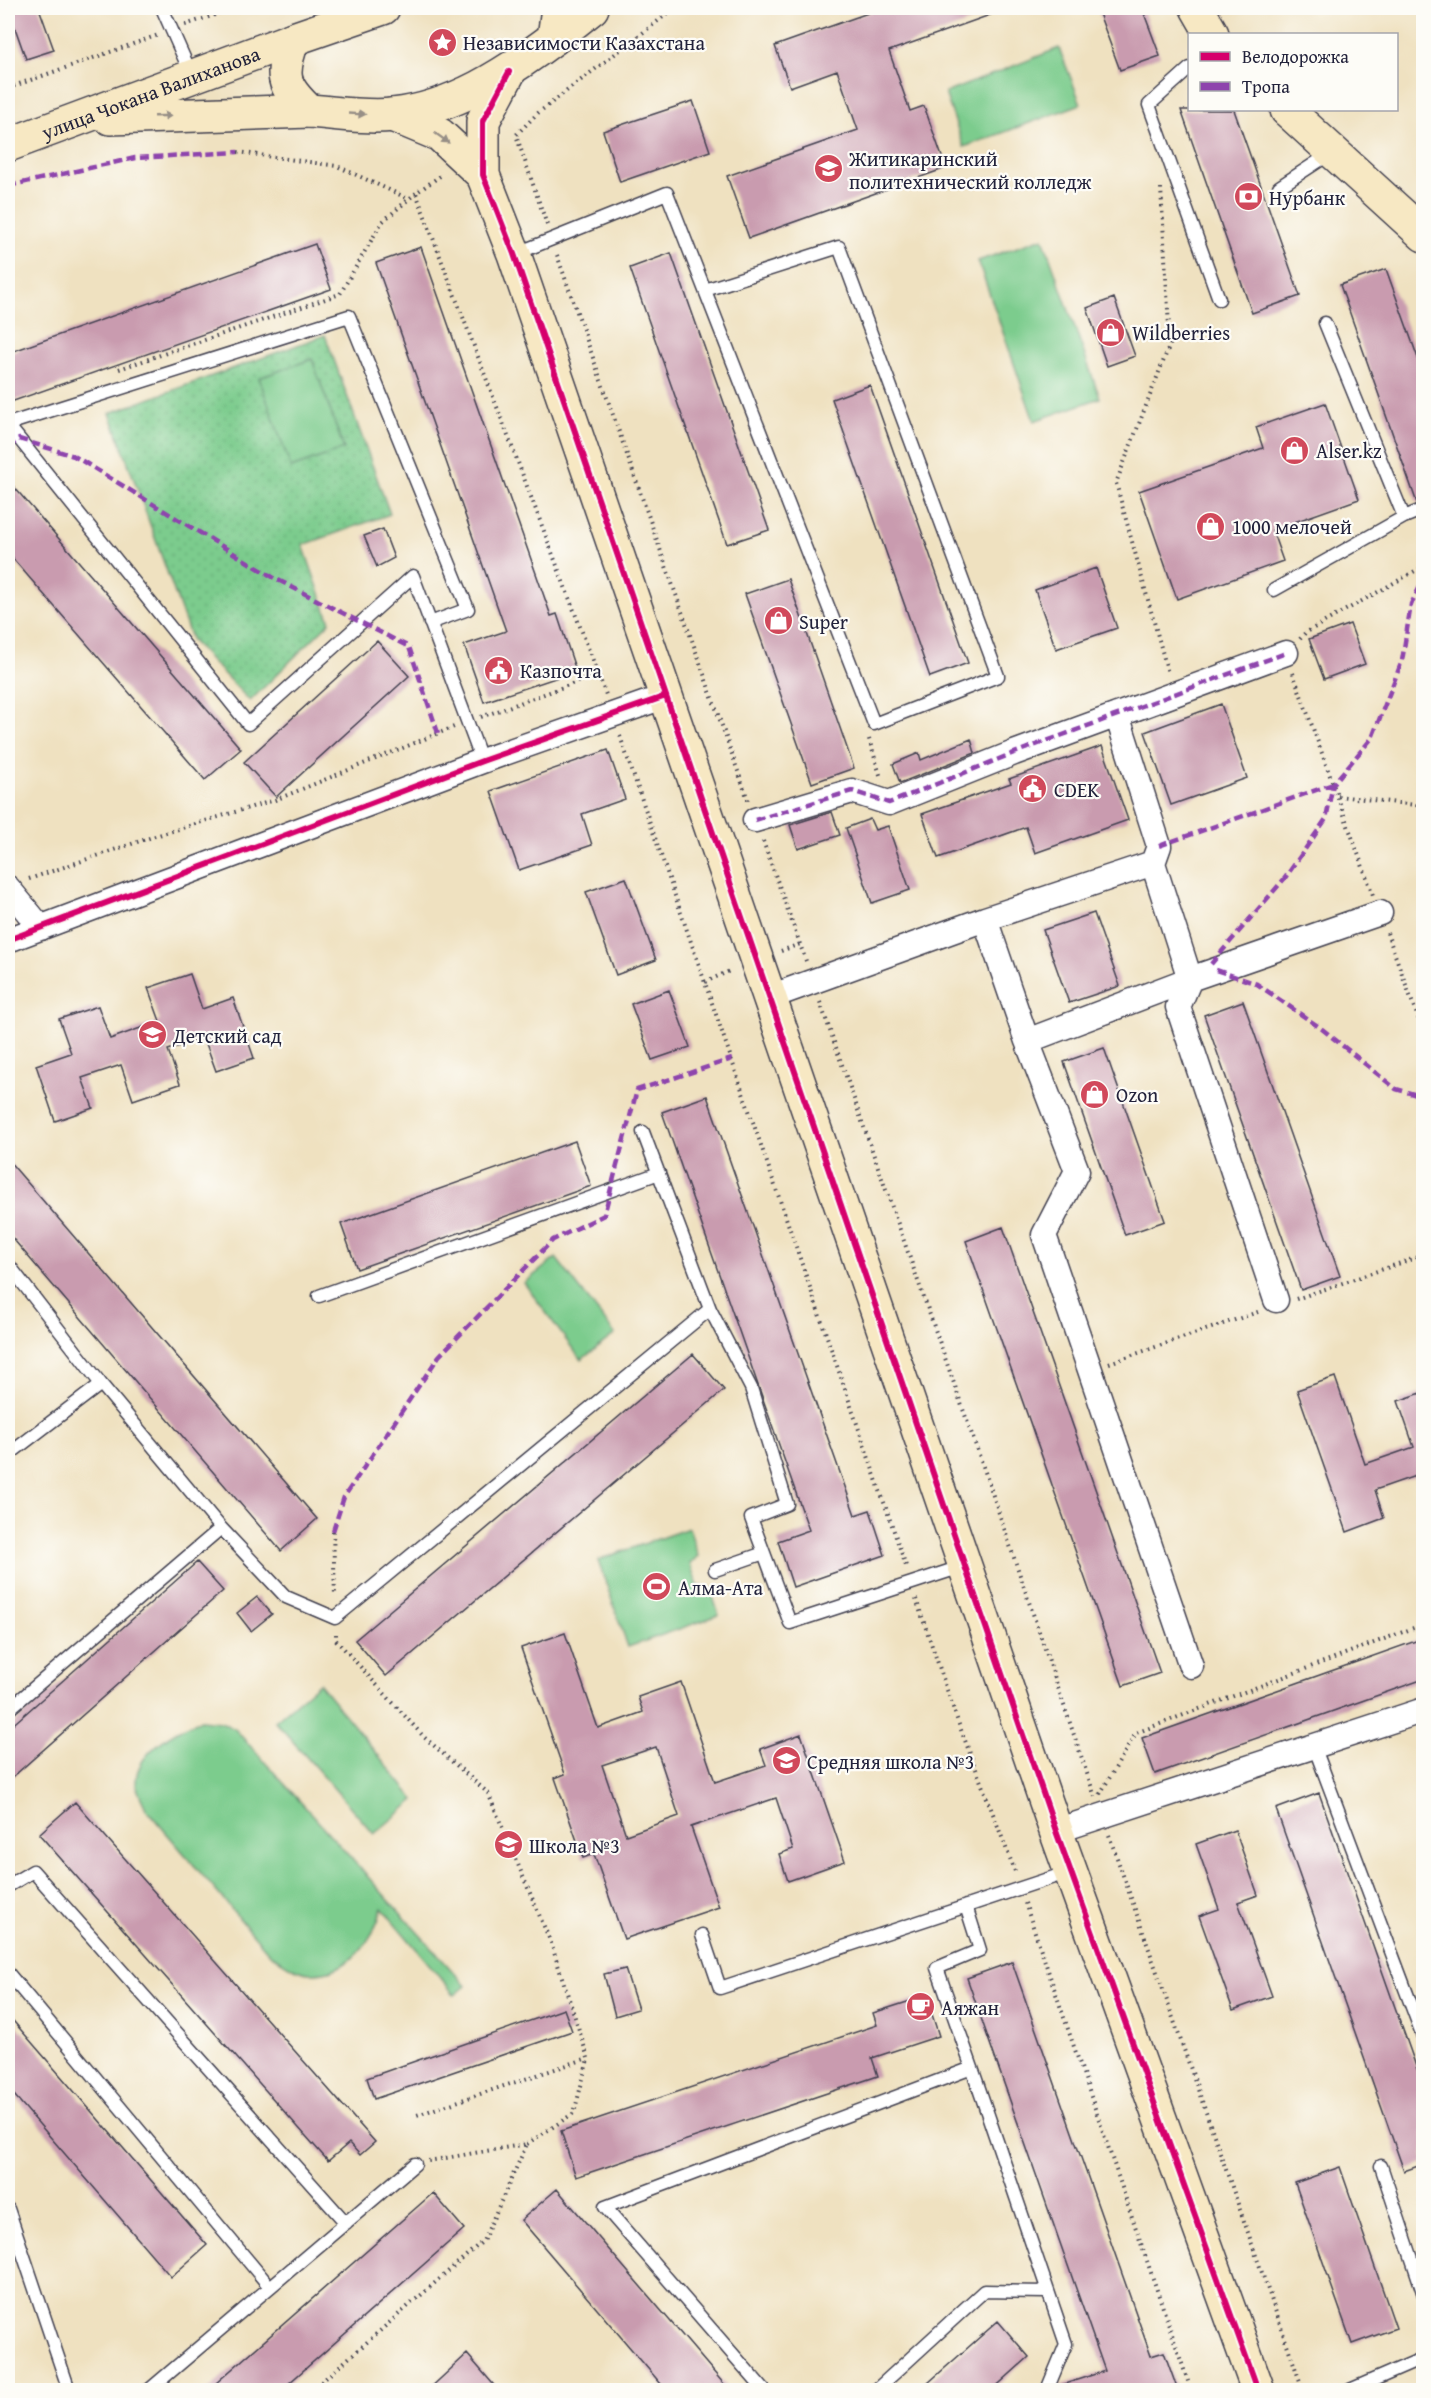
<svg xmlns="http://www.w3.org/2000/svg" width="1431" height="2398" font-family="'Gentium Book Plus',serif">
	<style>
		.grass { fill: url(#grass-dots); stroke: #4f7764; stroke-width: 1.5 }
		.pitch { fill: #7ccc8d; stroke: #4f7764; stroke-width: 1.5 }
		.building { fill: #c99baf; fill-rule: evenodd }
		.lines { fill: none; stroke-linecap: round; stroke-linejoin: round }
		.lane-casing { stroke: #413f4f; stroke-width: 15 }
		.street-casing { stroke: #413f4f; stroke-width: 27 }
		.secondary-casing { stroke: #413f4f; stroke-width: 36 }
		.path { stroke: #413f4f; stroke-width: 4; stroke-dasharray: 1.5 4.5; stroke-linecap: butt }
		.lane { stroke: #fff; stroke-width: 12 }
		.street { stroke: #fff; stroke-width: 24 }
		.secondary { stroke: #f7e8c3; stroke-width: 33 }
		.quiet { stroke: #8e44ad; stroke-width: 4.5; stroke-dasharray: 9 4.5; stroke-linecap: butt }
		.cycleway-casing { stroke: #fdfcf7; stroke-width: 10 }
		.cycleway { stroke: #d6006c; stroke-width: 6 }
		.oneway { fill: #978f86 }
		.labels { text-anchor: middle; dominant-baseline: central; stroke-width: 4.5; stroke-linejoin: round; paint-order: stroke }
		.poi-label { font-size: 20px; fill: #22223b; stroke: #fdfcf7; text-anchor: start }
		.street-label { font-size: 20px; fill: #22223b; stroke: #fdfcf7 }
	</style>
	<defs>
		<pattern id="grass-dots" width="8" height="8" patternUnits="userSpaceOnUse" patternTransform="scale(1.5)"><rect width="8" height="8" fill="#7ccc8d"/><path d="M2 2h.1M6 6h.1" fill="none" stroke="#6baf7b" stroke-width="1.8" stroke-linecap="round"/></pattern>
	</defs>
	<rect width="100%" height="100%" fill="#fdfcf7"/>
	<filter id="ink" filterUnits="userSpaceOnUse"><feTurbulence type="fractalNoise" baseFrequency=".0167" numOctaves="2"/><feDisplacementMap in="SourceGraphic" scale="12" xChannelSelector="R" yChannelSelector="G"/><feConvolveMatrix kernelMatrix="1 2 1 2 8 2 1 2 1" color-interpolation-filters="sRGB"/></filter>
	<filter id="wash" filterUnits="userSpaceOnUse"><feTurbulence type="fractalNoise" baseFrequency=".008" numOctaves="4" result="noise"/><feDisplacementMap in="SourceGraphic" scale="24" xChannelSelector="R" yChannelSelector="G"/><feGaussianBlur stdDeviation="1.35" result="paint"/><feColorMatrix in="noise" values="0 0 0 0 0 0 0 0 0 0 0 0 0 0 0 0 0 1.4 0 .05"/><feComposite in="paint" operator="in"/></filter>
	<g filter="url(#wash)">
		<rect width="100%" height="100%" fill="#efe1c0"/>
		<path class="grass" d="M325,335L390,514L303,545L330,622L250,701L192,641L110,413Z"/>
		<path class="pitch" d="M1059,48L1081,104L964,147L945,93Z
			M1043,238L1100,398L1034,421L978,261Z
			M312,359L344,449L291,468L259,378Z
			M556,1258L615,1334L581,1360L524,1283Z
			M689,1528L698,1556L690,1564L698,1586L710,1588L719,1615L628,1647L598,1560Z
			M319,1683L415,1800L374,1834L275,1721Z
			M201,1720L221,1722L235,1729L466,1986L455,1995L382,1908C374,1940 349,1974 311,1973C297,1973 280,1961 269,1953L146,1809C143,1801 136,1790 136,1782C136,1752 177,1729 201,1720Z"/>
		<g id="blocks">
			<path class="building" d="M8,8H39L54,50L26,59Z
				M882,8H1004V10L889,51L910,111L924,106L946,168L749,238L727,176L858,130L837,70L790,87L775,46Z
				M1097,8H1142L1160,56L1120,70Z
				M693,101L710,151L620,182L603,131Z
				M1181,110H1234L1300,296L1252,313Z
				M315,244L331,289L8,403V353Z
				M421,247L551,616L557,614L576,671L484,702L464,645L506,631L376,263Z
				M671,253L769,530L727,544L630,268Z
				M1386,269L1424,375V501L1417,503L1340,285Z
				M1114,298L1135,356L1107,366L1087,308Z
				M870,385L968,663L930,677L832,399Z
				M1325,403L1359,499L1272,530L1283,561L1177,599L1139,491L1263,448L1256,427Z
				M8,480L241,749L205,780L8,553Z
				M383,529L394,558L377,567L364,536Z
				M1096,568L1117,628L1056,649L1035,590Z
				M788,579L854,768L812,783L745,594Z
				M1350,624L1365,664L1324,679L1309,639Z
				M377,641L409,676L276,797L244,762Z
				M1221,704L1247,778L1171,805L1145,732Z
				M971,739L975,753L900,783L893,764L919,753L921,760Z
				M1102,746L1128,820L1035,853L1026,827L938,858L922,814L1011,783L1009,779Z
				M608,750L625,799L582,814L592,845L519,870L491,791Z
				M832,812L840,835L798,849L790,825Z
				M870,819L875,830L888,826L910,890L872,903L846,828Z
				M626,878L656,960L616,975L586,892Z
				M1094,913L1120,986L1069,1003L1043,930Z
				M190,974L202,1009L233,998L254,1058L216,1071L204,1038L168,1050L180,1084L133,1100L121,1065L82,1078L93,1108L55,1121L36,1065L71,1053L59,1019L98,1006L110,1039L160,1021L148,988Z
				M669,990L690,1047L652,1060L631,1004Z
				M1243,1001L1340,1276L1301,1290L1204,1015Z
				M1104,1048L1165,1221L1125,1235L1064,1062Z
				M707,1096L855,1515L870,1510L885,1555L793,1587L778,1541L809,1530L662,1112Z
				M575,1141L591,1186L357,1269L341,1224Z
				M8,1160L317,1519L281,1551L8,1233Z
				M1003,1227L1160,1673L1123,1686L966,1241Z
				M693,1354L724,1390L386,1676L355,1640Z
				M1335,1377L1365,1464L1414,1447L1398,1401L1424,1392V1473L1375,1490L1384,1518L1347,1532L1297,1390Z
				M197,1562L223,1591L8,1781V1729Z
				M257,1597L272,1614L251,1631L237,1613Z
				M565,1633L598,1728L643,1712L638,1697L681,1682L715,1782L766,1765L760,1749L801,1734L845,1861L788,1881L779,1854L793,1849L776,1798L691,1827L719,1907L624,1939L594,1854L583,1858L555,1778L565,1774L521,1648ZM656,1747L679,1816L626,1835L602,1765Z
				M1424,1638V1679L1155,1774L1142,1738Z
				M1319,1793L1424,2089V2164L1404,2171L1276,1809Z
				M75,1802L375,2142L360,2155L349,2143L328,2161L39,1834Z
				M1235,1830L1258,1895L1238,1902L1272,1996L1233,2010L1199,1916L1219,1909L1196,1844Z
				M1012,1962L1151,2356L1164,2352L1178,2391H1058V2386L1105,2371L967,1978Z
				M625,1969L638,2009L615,2016L604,1974Z
				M926,1996L939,2036L872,2058L878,2076L576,2177L561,2131L877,2025L873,2013Z
				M564,2009L572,2031L374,2099L367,2078Z
				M8,2015L207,2245L171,2277L8,2088Z
				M1340,2167L1396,2328L1352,2344L1295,2183Z
				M557,2189L730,2391H667L521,2220Z
				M433,2193L464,2229L280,2391H207Z
				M998,2321L1029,2357L991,2391H919Z
				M467,2354L499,2391H427Z"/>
		</g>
	</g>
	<g filter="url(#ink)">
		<use href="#blocks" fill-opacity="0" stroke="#413f4f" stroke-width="1.5"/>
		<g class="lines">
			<defs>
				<path id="lane" d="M162,8L192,76
					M1190,68L1149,105L1219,299
					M1279,187L1331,153
					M515,254L667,193L874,724L998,676L839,247L705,290
					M1325,323L1404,517
					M8,424L349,316L468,609L430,623
					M8,425L248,724L413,576L482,761
					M1274,590L1404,517L1424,509
					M643,1132L710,1309
					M8,1264L101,1384L221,1528L286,1597L335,1618L710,1309L751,1388L787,1504L751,1518L790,1623L964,1566
					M319,1296L659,1173
					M8,1455L101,1384
					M715,1570L764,1553
					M8,1710L221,1528
					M1314,1746L1424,2039
					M8,1886L33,1871L346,2223
					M966,1906L980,1950L937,1968L972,2068
					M702,1935L720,1988L1069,1872
					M8,1973L270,2287
					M1381,2166L1424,2295
					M8,2209L69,2390
					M149,2390L415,2164
					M764,2390L605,2207L972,2068L1066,2344L1049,2385L1050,2390
					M876,2390L984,2291L1048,2292
					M1350,2390L1424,2358"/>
				<path id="street" d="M1117,715L1159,846L1153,863
					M755,820L852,791L889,803L1014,753L1286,653
					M8,888L41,928
					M985,919L1153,863L1190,979L1178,1007L1276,1300
					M8,940L482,761L666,696
					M770,997L985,919L1027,1041L1077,1171L1044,1235L1191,1666
					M1027,1041L1190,979L1380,913
					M1056,1831L1424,1710"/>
				<g id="secondary">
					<path d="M383,8L293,39C280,75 281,85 309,111C336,113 366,118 393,115C454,108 506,74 554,38L558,8"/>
					<path d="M1197,8L1212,34"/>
					<path d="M554,38L592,8"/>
					<path d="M509,72L483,121V175L514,254L1056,1831L1258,2390"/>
					<path d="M1287,110L1424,235"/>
					<path d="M392,115L440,135L483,175"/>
					<path d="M110,118L309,111"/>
					<path id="s1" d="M8,145L293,39"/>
				</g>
			</defs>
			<use href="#lane" class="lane-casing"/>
			<use href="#street" class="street-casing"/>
			<use href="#secondary" class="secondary-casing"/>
			<path class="path" d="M185,25L235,8
				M8,88L158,35
				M238,152L337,166L409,199
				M440,176L416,193L606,695
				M1161,188L1170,344L1116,483L1168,673
				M547,225L516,135L538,113L675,8
				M557,255L748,800
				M119,369L340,294L382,222L416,193
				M1300,639L1305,633L1424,566
				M1293,673L1373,895
				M481,717L599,674
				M620,736L907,1569
				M869,739L881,778
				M1338,796L1424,806
				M763,841L806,961
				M29,879L152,837L275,800L454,727
				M1387,933L1424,1034
				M781,951L800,944
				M705,982L732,970
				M820,1002L983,1466L1095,1797
				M1296,1299L1424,1255
				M1109,1363L1258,1312
				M333,1531L335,1596
				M916,1599L958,1722L1016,1874
				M336,1634V1640L424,1737L488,1793L551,1943L588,2058L414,2116
				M1100,1794L1136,1733L1424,1624
				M1109,1835L1303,2390
				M1025,1903L1191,2390
				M527,2144L574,2113L588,2059
				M312,2390L483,2241L527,2144L428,2161"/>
			<use href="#lane" class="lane"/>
			<use href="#street" class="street"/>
			<use href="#secondary" class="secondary"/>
			<path class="quiet" d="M8,186L135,158L238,152
				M8,448L19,439L74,456L276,579L409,647L438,733
				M755,820L852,791L889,803L1014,753L1286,653
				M1159,846L1333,784
				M1211,964L1285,878L1326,819L1333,784L1372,738L1402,661L1411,604L1424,579
				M1216,970L1257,984L1322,1029L1396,1089L1424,1097
				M333,1531L344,1497L439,1356L553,1240L604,1215L637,1090L732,1059"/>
			<defs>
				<path id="cycleway" d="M509,72L483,121V175L514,254L1056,1831L1258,2390
					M8,940L482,761L666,696"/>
			</defs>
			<use href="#cycleway" class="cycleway-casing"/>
			<use href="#cycleway" class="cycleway"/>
		</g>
		<defs><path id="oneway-solid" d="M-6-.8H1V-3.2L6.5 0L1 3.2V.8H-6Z" transform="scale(1.5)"/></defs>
		<g class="oneway">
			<use href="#oneway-solid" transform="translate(357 114) rotate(3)"/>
			<use href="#oneway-solid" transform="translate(163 116) rotate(-2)"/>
			<use href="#oneway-solid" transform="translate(442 138) rotate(36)"/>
		</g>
	</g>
	<defs>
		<symbol id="sight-disc" viewBox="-11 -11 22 22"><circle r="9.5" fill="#d1495b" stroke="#fdfcf7"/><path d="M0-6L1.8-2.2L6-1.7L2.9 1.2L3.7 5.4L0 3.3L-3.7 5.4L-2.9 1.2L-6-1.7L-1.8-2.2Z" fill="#fff"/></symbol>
		<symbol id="university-disc" viewBox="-11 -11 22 22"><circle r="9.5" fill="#d1495b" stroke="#fdfcf7"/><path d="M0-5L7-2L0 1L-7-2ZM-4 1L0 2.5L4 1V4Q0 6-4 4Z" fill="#fff"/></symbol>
		<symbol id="bank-disc" viewBox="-11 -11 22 22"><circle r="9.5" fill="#d1495b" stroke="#fdfcf7"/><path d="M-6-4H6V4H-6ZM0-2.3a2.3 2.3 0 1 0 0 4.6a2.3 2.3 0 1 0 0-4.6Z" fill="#fff"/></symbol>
		<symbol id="shop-disc" viewBox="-11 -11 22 22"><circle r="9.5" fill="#d1495b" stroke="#fdfcf7"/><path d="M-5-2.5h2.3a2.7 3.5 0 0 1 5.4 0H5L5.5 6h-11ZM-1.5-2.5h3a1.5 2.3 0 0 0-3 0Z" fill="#fff"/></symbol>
		<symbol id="civic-disc" viewBox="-11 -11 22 22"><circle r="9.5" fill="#d1495b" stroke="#fdfcf7"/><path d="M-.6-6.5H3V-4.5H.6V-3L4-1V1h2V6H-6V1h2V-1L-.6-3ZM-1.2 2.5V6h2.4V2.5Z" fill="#fff"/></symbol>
		<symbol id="school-disc" viewBox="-11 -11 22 22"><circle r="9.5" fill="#d1495b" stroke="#fdfcf7"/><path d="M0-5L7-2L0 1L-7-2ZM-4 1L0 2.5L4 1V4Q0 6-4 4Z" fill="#fff"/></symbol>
		<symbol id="stadium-disc" viewBox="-11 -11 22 22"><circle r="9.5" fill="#d1495b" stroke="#fdfcf7"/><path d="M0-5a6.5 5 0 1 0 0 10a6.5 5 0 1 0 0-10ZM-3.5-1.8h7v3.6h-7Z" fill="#fff"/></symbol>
		<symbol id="cafe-disc" viewBox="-11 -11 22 22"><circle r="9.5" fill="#d1495b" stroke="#fdfcf7"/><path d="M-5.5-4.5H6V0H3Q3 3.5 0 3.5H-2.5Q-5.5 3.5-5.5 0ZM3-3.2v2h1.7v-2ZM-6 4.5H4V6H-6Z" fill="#fff"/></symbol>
	</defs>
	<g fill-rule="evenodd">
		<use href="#sight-disc" x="426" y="26" width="33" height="33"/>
		<use href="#university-disc" x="812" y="152" width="33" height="33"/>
		<use href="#bank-disc" x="1232" y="180" width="33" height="33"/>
		<use href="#shop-disc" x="1094" y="316" width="33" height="33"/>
		<use href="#shop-disc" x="1278" y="434" width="33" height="33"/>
		<use href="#shop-disc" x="1194" y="510" width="33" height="33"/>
		<use href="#shop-disc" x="762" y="604" width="33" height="33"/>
		<use href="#civic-disc" x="482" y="654" width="33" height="33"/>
		<use href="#civic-disc" x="1016" y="772" width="33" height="33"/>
		<use href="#school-disc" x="136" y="1018" width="33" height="33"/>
		<use href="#shop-disc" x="1078" y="1078" width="33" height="33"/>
		<use href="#stadium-disc" x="640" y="1570" width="33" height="33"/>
		<use href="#school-disc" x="770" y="1744" width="33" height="33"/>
		<use href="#school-disc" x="492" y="1828" width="33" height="33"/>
		<use href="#cafe-disc" x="904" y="1990" width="33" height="33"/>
	</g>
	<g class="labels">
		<g class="poi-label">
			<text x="463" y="42">Независимости Казахстана</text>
			<text x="849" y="158">Житикаринский<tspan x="849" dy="23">политехнический колледж</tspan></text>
			<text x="1269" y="197">Нурбанк</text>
			<text x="1132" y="332">Wildberries</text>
			<text x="1316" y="450">Alser.kz</text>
			<text x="1232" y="526">1000 мелочей</text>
			<text x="799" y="621">Super</text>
			<text x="520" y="670">Казпочта</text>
			<text x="1054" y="789">CDEK</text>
			<text x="173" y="1035">Детский сад</text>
			<text x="1116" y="1094">Ozon</text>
			<text x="678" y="1587">Алма-Ата</text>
			<text x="807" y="1761">Средняя школа №3</text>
			<text x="529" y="1845">Школа №3</text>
			<text x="941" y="2007">Аяжан</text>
		</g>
		<g class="street-label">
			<text stroke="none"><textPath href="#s1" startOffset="152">улица Чокана Валиханова</textPath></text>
		</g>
	</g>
	<rect width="1431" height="2398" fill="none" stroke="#fdfcf7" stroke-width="30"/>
	<rect x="1188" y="33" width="210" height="78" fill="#fdfcf7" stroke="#a5a5ac" stroke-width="1.5"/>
	<rect x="1200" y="52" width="30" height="9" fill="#d6006c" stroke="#a5a5ac" stroke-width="1.5"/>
	<text x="1242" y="63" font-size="18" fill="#22223b">Велодорожка</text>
	<rect x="1200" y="82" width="30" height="9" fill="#8e44ad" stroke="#a5a5ac" stroke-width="1.5"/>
	<text x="1242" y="93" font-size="18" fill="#22223b">Тропа</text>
</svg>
